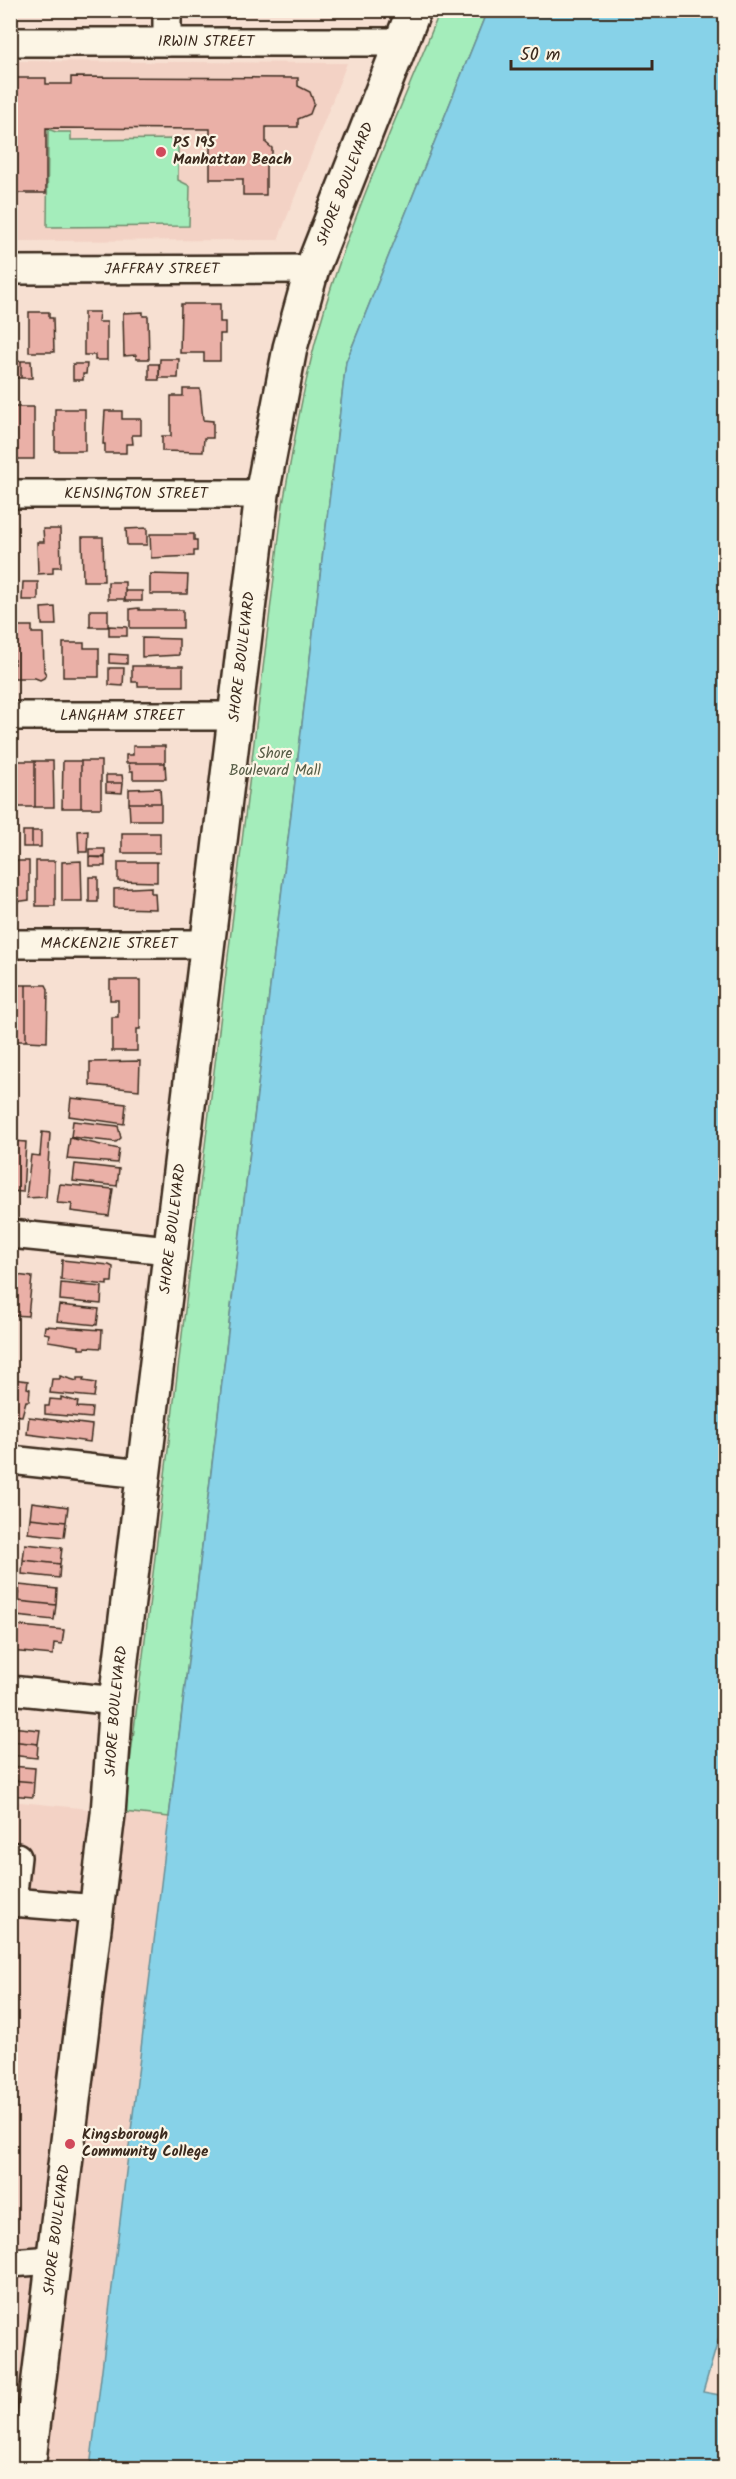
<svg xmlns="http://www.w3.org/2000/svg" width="736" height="2479" font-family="Kalam,sans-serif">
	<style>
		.built { fill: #f3d2c5 }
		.green { fill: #a4edbb; stroke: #708c6c; stroke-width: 1.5 }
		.water { fill: #87d2e8; stroke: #698f97; stroke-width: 1.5 }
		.building { fill: #eab0a7; stroke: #3b2a1e; stroke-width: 1.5 }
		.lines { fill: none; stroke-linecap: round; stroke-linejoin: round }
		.minor-casing { stroke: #3b2a1e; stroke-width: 32 }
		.major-casing { stroke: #3b2a1e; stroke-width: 38 }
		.minor { stroke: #fcf5e5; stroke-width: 27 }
		.major { stroke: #fcf5e5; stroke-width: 33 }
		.poi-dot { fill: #d1495b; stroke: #fcf5e5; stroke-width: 2 }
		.labels { text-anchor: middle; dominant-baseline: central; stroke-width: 4.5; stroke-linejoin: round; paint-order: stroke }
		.street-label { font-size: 15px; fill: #3b2a1e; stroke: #fcf5e5 }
		.poi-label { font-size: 15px; font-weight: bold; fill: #3b2a1e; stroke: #fcf5e5; text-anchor: start }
		.park-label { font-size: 15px; fill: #555b45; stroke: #fcf5e5 }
	</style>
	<rect width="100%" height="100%" fill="#f7e0d2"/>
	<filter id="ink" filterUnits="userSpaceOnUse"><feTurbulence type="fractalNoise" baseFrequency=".0167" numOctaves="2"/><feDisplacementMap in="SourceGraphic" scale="12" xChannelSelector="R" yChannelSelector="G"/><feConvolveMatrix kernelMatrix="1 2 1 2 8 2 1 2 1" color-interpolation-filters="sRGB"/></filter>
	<g filter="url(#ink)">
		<path class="built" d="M11,61L347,63L278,240L11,241Z
			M10,1801L169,1817L90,2468H11Z"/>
		<path class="green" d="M440,11H487L346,362L169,1817L124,1812L283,504C295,437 306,369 326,304C356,206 402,106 440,11Z
			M48,129L56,132H71V140L178,139V180L190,186L189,226L47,227Z"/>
		<path class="water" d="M487,11H725L726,2314L703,2392L725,2396V2446H723L716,2468H90L346,362Z"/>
		<path class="building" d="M71,77L298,78V86L310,92L314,103L310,114L298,119V127H266V143L272,148V157L266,162V195H243V179H210V129L46,128V193H10V78H46V84H71Z
			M181,304H220V322H225V334H220V361H204V353H180Z
			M29,312H49V318H53L54,352H29Z
			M84,312H99L98,322H107V360H95V355H84Z
			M143,312V316H148L149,359H136V355L124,356L123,313Z
			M160,359H179L178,378H159Z
			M21,361H31L32,378H21Z
			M21,361V378H10V362Z
			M73,364H87L86,374H83V380H73Z
			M149,364H159V380H149Z
			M183,389H200L203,420L213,421V438H204L203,452L162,451V436H171V396H183Z
			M10,407H34V459H14V447H10Z
			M55,409H85V451H55Z
			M105,411H122V419H141V435H132L133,444H126V453H105V444H103Z
			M147,528V545H127L126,529Z
			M43,529H60L61,567H53V573L38,574L37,542H44Z
			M150,534H194V540H197V551H194V556L151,558Z
			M10,536H14L13,582H10Z
			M82,537H103L104,581H83Z
			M150,574L188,575L187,594H150Z
			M23,582H38V600H22Z
			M108,582H125V599H108Z
			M125,591H142V601H125Z
			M55,607L56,625H42L41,608Z
			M139,608V610H183V628H130V609Z
			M90,610H108V627H90Z
			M14,626H32V633H43L44,671L46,674L44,678L40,680L35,678H14Z
			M109,626L127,627V636H109Z
			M142,638L179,639V655L142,657Z
			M63,643H84V648H99V677H63Z
			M109,654L127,655V664L109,663Z
			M132,666H183V686H138V682H132Z
			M109,668H124L123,686L109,685Z
			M133,746H165V763H126V755H133Z
			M16,761H35V807H17Z
			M35,761H53L54,807H35Z
			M63,761H81V808H62Z
			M81,761H101V808H81Z
			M129,763H165L166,779H133V771H130Z
			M106,775H122L123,783H106Z
			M106,783H123L122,793L106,792Z
			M160,788L161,803H129V789Z
			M129,803H161V820H130Z
			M88,830L87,852H79L78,831Z
			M23,831H32V847H23Z
			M32,831H41V847H32Z
			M122,833H160V853H122Z
			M89,849H105V857H89Z
			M89,857L105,858V866H89Z
			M10,861H29V900L15,902V899L10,900Z
			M36,861H55V906H36Z
			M81,861L82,901H62V862Z
			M118,862H157V882L118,881Z
			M89,877H98V902H89Z
			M151,887V893H155L156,909L114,908V889Z
			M110,980H140V1029H137V1051H112V1017H118V1000H110Z
			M10,985H26V1041H10Z
			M26,985H46L48,989L47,1042L26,1041Z
			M140,1061L139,1090L90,1085V1062Z
			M71,1098L126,1104L124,1124L69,1116Z
			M73,1121L118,1126L121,1138L116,1142L71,1137Z
			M42,1132L50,1133L46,1197L26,1198L31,1155L40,1156Z
			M70,1138L119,1149L117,1163L67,1159Z
			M13,1141L26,1142L23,1192L10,1191V1152Z
			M75,1164L119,1169L117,1186L73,1181Z
			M60,1184L113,1189L109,1216L71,1211L72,1204L57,1203Z
			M62,1260L109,1265L113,1267L112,1282H107V1285L61,1280Z
			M16,1275L32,1277L28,1316L12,1315Z
			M61,1283L102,1287L101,1304L60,1300Z
			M59,1305L99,1309L97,1325L57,1321Z
			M45,1326L102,1330L101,1348L85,1347V1349H79V1346L48,1341L49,1334L44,1333Z
			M60,1376L77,1381V1378H84L83,1381L96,1383L94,1397L50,1393L52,1379H60Z
			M12,1379L28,1381L27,1388L30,1389L29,1401H26L22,1416L10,1415Z
			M61,1397L78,1402L77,1407L92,1408L91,1418L45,1414V1406H49L50,1399L61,1400Z
			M29,1417L92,1425L90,1442L27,1434Z
			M32,1502L68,1507L66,1522L30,1518Z
			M30,1518L66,1522L64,1537L28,1533Z
			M25,1544L62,1548L60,1564L23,1560Z
			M23,1560L60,1564L59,1578L22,1574Z
			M19,1585L57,1589L56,1605L18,1601Z
			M18,1601L56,1605L54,1620L16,1616Z
			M10,1625L64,1630L62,1644L54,1643L53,1655L10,1651Z
			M10,1727L40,1730L38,1744L10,1741Z
			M10,1741L38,1744L37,1758L10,1755Z
			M10,1766L35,1768L34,1782L10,1780Z
			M10,1780L34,1782L33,1797L10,1795Z"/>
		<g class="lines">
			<defs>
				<g id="minor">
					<path d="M167,10V42"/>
					<path id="s1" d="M10,42H401"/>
					<path id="s2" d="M10,270L312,269"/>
					<path id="s3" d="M10,494H262"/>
					<path id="s4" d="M10,716H235"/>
					<path id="s5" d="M10,944H208"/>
					<path d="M10,1234L169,1250"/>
					<path d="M10,1460L143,1474"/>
					<path d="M10,1690L116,1701"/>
					<path d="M10,1856L17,1857L12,1902L97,1909"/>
					<path d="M10,2263L54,2260"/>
				</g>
				<g id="major">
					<path id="s6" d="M28,2468L108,1814L116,1701L262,494L290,348L312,269L414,10"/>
				</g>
			</defs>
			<use href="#minor" class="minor-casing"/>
			<use href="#major" class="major-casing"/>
			<use href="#minor" class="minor"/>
			<use href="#major" class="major"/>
		</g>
	</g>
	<g class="poi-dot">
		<circle cx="161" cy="152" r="6"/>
		<circle cx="70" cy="2144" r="6"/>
	</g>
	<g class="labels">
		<g class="street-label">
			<text stroke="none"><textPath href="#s1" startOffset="196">IRWIN STREET</textPath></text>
			<text stroke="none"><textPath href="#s6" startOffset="2310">SHORE BOULEVARD</textPath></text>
			<text stroke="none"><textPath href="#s2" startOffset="152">JAFFRAY STREET</textPath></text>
			<text stroke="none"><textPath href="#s3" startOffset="126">KENSINGTON STREET</textPath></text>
			<text stroke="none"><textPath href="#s6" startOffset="1824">SHORE BOULEVARD</textPath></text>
			<text stroke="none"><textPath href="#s4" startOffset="112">LANGHAM STREET</textPath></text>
			<text stroke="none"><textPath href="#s5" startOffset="99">MACKENZIE STREET</textPath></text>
			<text stroke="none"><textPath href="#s6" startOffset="1248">SHORE BOULEVARD</textPath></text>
			<text stroke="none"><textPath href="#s6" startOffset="762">SHORE BOULEVARD</textPath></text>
			<text stroke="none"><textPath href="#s6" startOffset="240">SHORE BOULEVARD</textPath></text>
		</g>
		<g class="poi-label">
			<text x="173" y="143">PS 195<tspan x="173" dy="17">Manhattan Beach</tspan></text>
			<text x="82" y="2135">Kingsborough<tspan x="82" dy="17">Community College</tspan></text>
		</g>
		<g class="park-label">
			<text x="275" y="754">Shore<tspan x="275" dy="17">Boulevard Mall</tspan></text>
		</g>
	</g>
	<rect width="736" height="2479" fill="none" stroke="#fcf5e5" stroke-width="36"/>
	<rect x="18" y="18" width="700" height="2443" fill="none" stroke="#3b2a1e" stroke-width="2" filter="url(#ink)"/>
	<path d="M511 60v9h141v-9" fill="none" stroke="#3b2a1e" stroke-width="3"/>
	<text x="520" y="60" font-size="18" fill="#3b2a1e" stroke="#fcf5e5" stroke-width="4.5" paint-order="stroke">50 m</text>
</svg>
